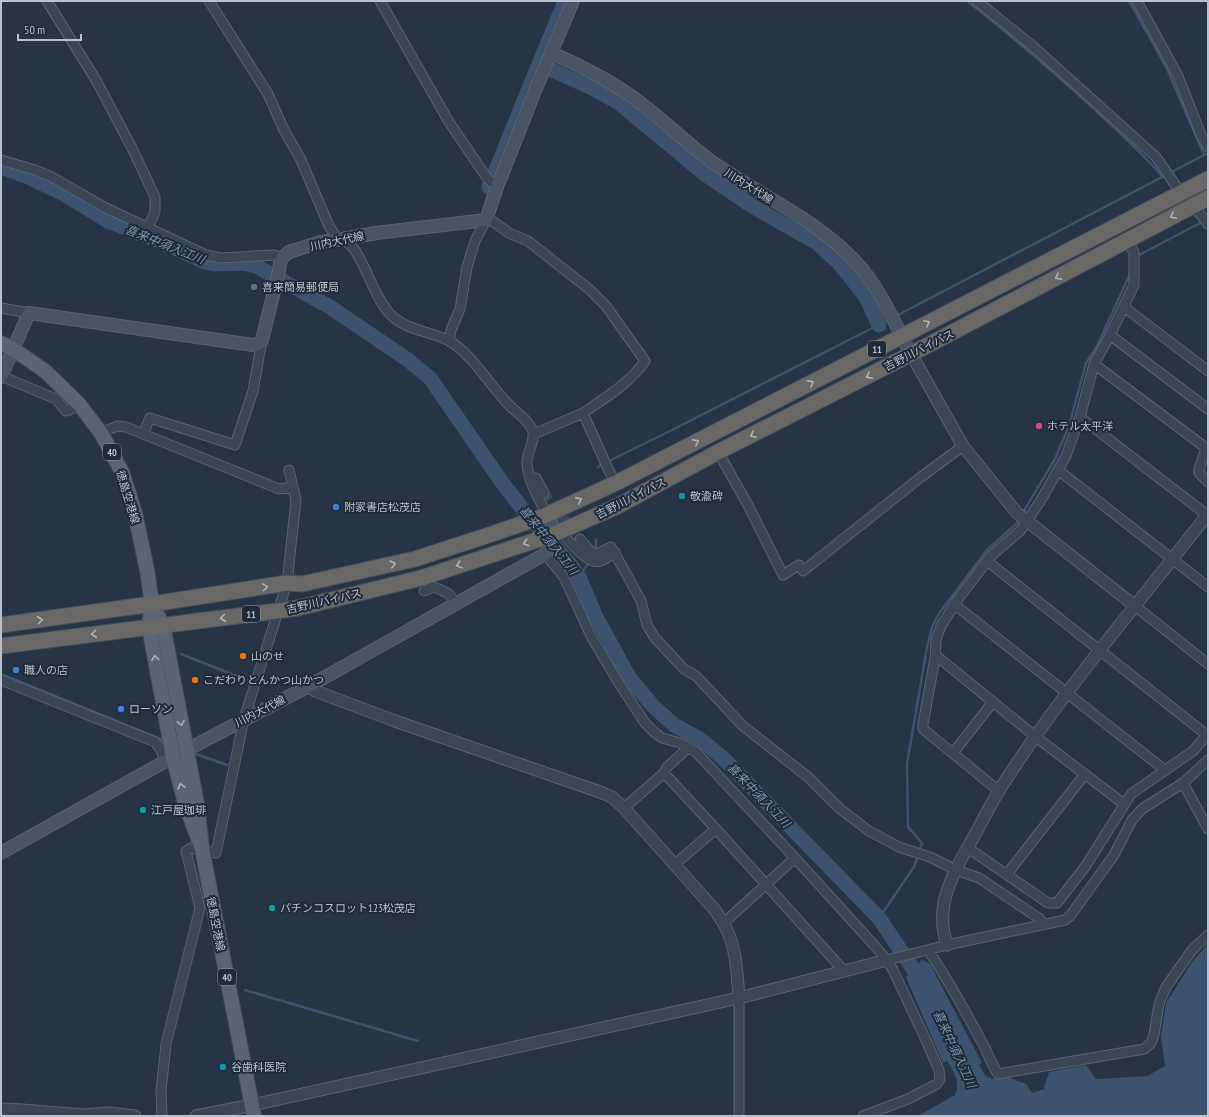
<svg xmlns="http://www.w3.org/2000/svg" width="1209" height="1117" font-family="'PT Sans Narrow','Noto Sans JP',sans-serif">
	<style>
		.water { fill: #3c526e }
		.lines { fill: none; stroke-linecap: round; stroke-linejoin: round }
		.stream { stroke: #3c526e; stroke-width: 2.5 }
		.river { stroke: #3c526e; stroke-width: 15 }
		.minor-tunnel { stroke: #3c4959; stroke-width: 9; stroke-dasharray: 9 4.5; stroke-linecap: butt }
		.minor-casing { stroke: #5a6471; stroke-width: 11 }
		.tertiary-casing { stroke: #5a6471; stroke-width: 13 }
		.secondary-casing { stroke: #5a6471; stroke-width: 14 }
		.primary-casing { stroke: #454f5d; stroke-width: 16 }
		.trunk-casing { stroke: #46515e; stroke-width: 17 }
		.minor { stroke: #3b4654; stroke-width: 9 }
		.tertiary { stroke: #3b4654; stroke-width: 11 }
		.secondary { stroke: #495567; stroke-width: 12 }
		.primary { stroke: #596574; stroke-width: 14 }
		.trunk { stroke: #6a6866; stroke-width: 15 }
		.oneway { stroke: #adb4be }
		.oneway2 { stroke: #a6afbb }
		.service-dot { fill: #5c6f8a; stroke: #1f2b39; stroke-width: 1.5 }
		.hotel-dot { fill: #d1479c; stroke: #1f2b39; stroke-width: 1.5 }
		.culture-dot { fill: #0f9aa8; stroke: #1f2b39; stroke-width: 1.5 }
		.shop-dot { fill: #3f7fe0; stroke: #1f2b39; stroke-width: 1.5 }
		.food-dot { fill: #e8710a; stroke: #1f2b39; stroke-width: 1.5 }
		.labels { text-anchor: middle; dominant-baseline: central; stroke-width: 4; stroke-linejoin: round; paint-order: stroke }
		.shield { fill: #1f2b39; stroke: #8b94a1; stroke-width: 1 }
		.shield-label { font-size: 10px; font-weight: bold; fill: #b9c1cd }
		.street-label { font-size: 11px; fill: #b9c1cd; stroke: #1f2b39 }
		.poi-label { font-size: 11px; fill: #b9c1cd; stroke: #1f2b39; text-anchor: start }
		.water-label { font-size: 12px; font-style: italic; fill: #7f98b5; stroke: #1f2b39 }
	</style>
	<rect width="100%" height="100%" fill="#263445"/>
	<path class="water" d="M1208,944V1116H918L955,1095C961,1083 954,1072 947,1061L943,1063L906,977L922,960L930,964L982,1063L979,1065L985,1075L992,1079L1008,1077L1026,1084L1032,1093L1044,1089L1049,1072L1086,1065L1096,1079L1147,1076L1165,1066L1161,1037L1166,1003L1192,962Z"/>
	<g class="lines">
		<path class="stream" d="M967,1C1011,35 1052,71 1093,108C1117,130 1141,152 1163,177
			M1129,1L1167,69L1204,155
			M1137,259L1139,255L1204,221
			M896,316L1208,153
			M607,462L672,430L890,319
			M598,467L602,464
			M1022,514L1055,459L1069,426L1086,363L1097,346L1130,274
			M594,551L596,547V539
			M579,577L589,562
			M181,654L249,681
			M1,674L163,740
			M196,754L227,765
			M879,918L914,867L922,843L908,827L907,764L927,647L932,627L940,612L987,550L1016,524L1020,519
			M245,990L418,1041"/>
		<path class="river" d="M565,1L539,64L594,89L619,103L706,175L752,206L817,243L840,264L866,297L879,325
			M1,167L26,176L64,194L108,221L166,244L205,262L216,264L244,263L256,266L330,307L408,360L430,378L501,481L521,507L570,564L579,577L595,615L629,677L653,706L674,725L700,739L723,758L879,918L924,985
			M489,187L539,64"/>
		<path class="minor-tunnel" d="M544,493L580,539"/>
		<defs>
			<path id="minor" d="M47,1L96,80L133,150L155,197V212L148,227
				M209,1L268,94L283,128L301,160L329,226L338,240
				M380,1L449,122L487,178L497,187
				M977,1L1035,48L1156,157L1181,193
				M1137,1L1178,76L1201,135L1208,147
				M1,160L35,170L50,176L104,207L206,255L221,258L274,255L282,258
				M1193,205L1208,224
				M488,218L509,233L528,241L589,289L606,306L645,361C630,383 605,398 583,413
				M342,239C346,242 351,245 354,249C368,269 374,297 391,315C407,331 431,331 449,341C472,353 492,389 511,407C519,414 528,420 532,429C537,439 526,453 527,464C528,481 539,500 547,514
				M1124,307L1208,371
				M1,308L29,313
				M1110,335L1208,409
				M449,341L451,330L460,309L467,267L475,241L486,220
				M1094,364L1206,448L1199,469V473L1208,482
				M1,376L56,399L66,411L70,410L79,404
				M1080,417L1207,515
				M101,433L117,426L126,427L279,489L293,487
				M143,434L150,418L235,445L253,391L262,340
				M534,434L583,413L609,471L616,483
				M718,452L748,505L783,575L799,565L803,571L921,477L963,446
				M1058,470L1208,587
				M536,478L544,493
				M558,529C567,538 588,567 601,561C606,559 610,555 615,552
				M580,539L591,552L597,554L611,547L627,575L641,601L647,625L655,638L684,669L696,676L743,726L808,777L839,808L869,831L899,847L930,857L956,870L979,878L1040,919L1043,925
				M545,554L564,577L591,636L617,680L645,723L654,732L662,738L680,743L696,752L795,858L874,945L887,960L893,970L925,1038L939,1070L940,1079L937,1084L908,1099L863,1116
				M987,561L1208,736
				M424,591L434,587C446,592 449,592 456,604
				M955,605L1161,767L1164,771
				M1135,606L1208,664
				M935,658H939L1036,737L1124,804
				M1,680L155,742L161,750L165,762
				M953,753L993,702
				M664,773L667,767L688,748
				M1183,783L1208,829
				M999,791L923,729V724L935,658L936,640L941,626L958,599L991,556L1020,531L1027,521L1041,500L1066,456L1080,417L1094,364L1110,335L1134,285V252L1127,241
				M624,808L664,773L716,829
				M968,848L1048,903H1057L1085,867L1131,794L1193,751L1208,734
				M675,864L716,829L845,972
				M1007,874L1085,774
				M722,922L728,919L795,858
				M928,950C949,981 967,1014 984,1046C989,1056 992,1065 998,1074L1144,1049L1151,1043L1154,1035L1159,1004L1166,987L1192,950L1208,935
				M887,960L947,945L1065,920L1070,916L1114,855L1132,820L1142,809L1183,783L1208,760
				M739,998V1116
				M162,1116L161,1091L166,1044L200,908L186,851L191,848L216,853L244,719L287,583L296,500L289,470"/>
			<path id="tertiary" d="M911,354L963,446L1017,513L1135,606C1087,665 1040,726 1000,789C992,802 985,816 978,829C966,851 953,871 946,895C941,911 942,929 947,945
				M1135,606L1208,514
				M309,686L315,691L395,721L600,792L612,797L624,808L715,910C719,917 724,923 727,930C737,952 737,975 739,998
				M1,1109L22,1110L83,1115L110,1113L135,1116
				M196,1116L252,1105L739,998L887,960"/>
			<path id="secondary" d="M551,53C584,67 615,83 643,105C670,125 693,150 721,168C766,198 817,221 855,261C879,286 895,324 911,354
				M1,377L29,313L253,345L258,344L262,340L279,271L280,262L282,258L289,252L321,242L342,239L376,233L486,220L497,187L537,86L573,1
				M1,853L173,757L309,686L545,554C552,547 554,533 552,523C551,520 548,517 547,514"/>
			<path id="primary" d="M1,343L13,349L45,371L79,404L101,433L122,472L135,513L147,570L152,604L149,627L173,757L185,803L202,849
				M158,616L163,625L197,804L202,849L254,1116"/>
			<path id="trunk" d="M1,625L152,604L287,583L302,584L415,559L489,535L544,516L616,483L1208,179
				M1,646L277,611L298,608L421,578L552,535L616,507L718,452L911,354L1208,198"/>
		</defs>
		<use href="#minor" class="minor-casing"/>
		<use href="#tertiary" class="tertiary-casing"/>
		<use href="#secondary" class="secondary-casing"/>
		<use href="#primary" class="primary-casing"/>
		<use href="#trunk" class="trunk-casing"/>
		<use href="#minor" class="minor"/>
		<use href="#tertiary" class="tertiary"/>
		<use href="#secondary" class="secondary"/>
		<use href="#primary" class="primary"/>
		<use href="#trunk" class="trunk"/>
	</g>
	<defs><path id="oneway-chevron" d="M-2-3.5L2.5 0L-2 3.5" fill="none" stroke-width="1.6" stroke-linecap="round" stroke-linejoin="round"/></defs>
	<g class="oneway">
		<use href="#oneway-chevron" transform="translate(1173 216) rotate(152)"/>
		<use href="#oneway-chevron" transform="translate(1058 277) rotate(152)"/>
		<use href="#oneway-chevron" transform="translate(927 323) rotate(-27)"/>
		<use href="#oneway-chevron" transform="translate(869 376) rotate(153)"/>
		<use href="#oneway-chevron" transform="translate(811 383) rotate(-27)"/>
		<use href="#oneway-chevron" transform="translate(753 435) rotate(153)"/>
		<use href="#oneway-chevron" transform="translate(696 442) rotate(-27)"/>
		<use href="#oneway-chevron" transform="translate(579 500) rotate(-24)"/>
		<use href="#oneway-chevron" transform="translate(526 543) rotate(162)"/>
		<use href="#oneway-chevron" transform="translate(393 564) rotate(-13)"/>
		<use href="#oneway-chevron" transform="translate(459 565) rotate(162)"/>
		<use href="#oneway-chevron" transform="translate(265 587) rotate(-9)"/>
		<use href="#oneway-chevron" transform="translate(223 618) rotate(173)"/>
		<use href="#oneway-chevron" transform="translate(40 620) rotate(-7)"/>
		<use href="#oneway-chevron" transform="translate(94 634) rotate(173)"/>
	</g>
	<g class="oneway2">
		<use href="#oneway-chevron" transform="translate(155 658) rotate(-100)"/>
		<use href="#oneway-chevron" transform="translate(181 723) rotate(79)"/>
		<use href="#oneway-chevron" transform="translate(181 786) rotate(-105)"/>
	</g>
	<circle class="service-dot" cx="254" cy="287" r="4"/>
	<circle class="hotel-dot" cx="1039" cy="426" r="4"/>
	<g class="culture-dot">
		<circle cx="682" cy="496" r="4"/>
		<circle cx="143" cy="810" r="4"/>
		<circle cx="272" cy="908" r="4"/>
		<circle cx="223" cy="1067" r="4"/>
	</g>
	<g class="shop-dot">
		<circle cx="336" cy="507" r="4"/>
		<circle cx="16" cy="670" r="4"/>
		<circle cx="121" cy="709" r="4"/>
	</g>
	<g class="food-dot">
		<circle cx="243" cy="656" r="4"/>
		<circle cx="195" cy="680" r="4"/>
	</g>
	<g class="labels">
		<g class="shield">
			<rect x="868" y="341" width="18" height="16" rx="3"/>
			<rect x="103" y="444" width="18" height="16" rx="3"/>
			<rect x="242" y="606" width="18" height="16" rx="3"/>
			<rect x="218" y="969" width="18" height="16" rx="3"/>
		</g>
		<g class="shield-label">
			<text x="877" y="349">11</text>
			<text x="112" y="452">40</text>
			<text x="251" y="614">11</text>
			<text x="227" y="977">40</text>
		</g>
		<g class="street-label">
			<text transform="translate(749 186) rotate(32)">川内大代線</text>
			<text transform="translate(337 241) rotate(-12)">川内大代線</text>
			<text transform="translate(919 350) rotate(-27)">吉野川バイパス</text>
			<text transform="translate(128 497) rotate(73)">徳島空港線</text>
			<text transform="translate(631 498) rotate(-27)">吉野川バイパス</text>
			<text transform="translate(324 601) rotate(-13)">吉野川バイパス</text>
			<text transform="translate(260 711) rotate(-27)">川内大代線</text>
			<text transform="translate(216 924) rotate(79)">徳島空港線</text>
		</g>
		<g class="poi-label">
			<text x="262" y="287">喜来簡易郵便局</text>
			<text x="1047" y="426">ホテル太平洋</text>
			<text x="690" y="496">敬渝碑</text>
			<text x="344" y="507">附家書店松茂店</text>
			<text x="251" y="656">山のせ</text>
			<text x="24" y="670">職人の店</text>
			<text x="203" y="680">こだわりとんかつ山かつ</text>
			<text x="129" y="709">ローソン</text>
			<text x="151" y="810">江戸屋珈琲</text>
			<text x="280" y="908">パチンコスロット123松茂店</text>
			<text x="231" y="1067">谷歯科医院</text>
		</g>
		<g class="water-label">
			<text transform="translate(165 244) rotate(22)">喜来中須入江川</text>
			<text transform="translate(549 540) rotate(51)">喜来中須入江川</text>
			<text transform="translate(759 795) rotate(46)">喜来中須入江川</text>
			<text transform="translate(955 1049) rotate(65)">喜来中須入江川</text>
		</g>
	</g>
	<rect width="1209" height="1117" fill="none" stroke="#b9c1cd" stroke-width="4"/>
	<path d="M18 34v6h63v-6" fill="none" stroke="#b9c1cd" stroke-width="2"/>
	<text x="24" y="34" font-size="12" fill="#b9c1cd" stroke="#1f2b39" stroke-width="3" paint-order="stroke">50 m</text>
</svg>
